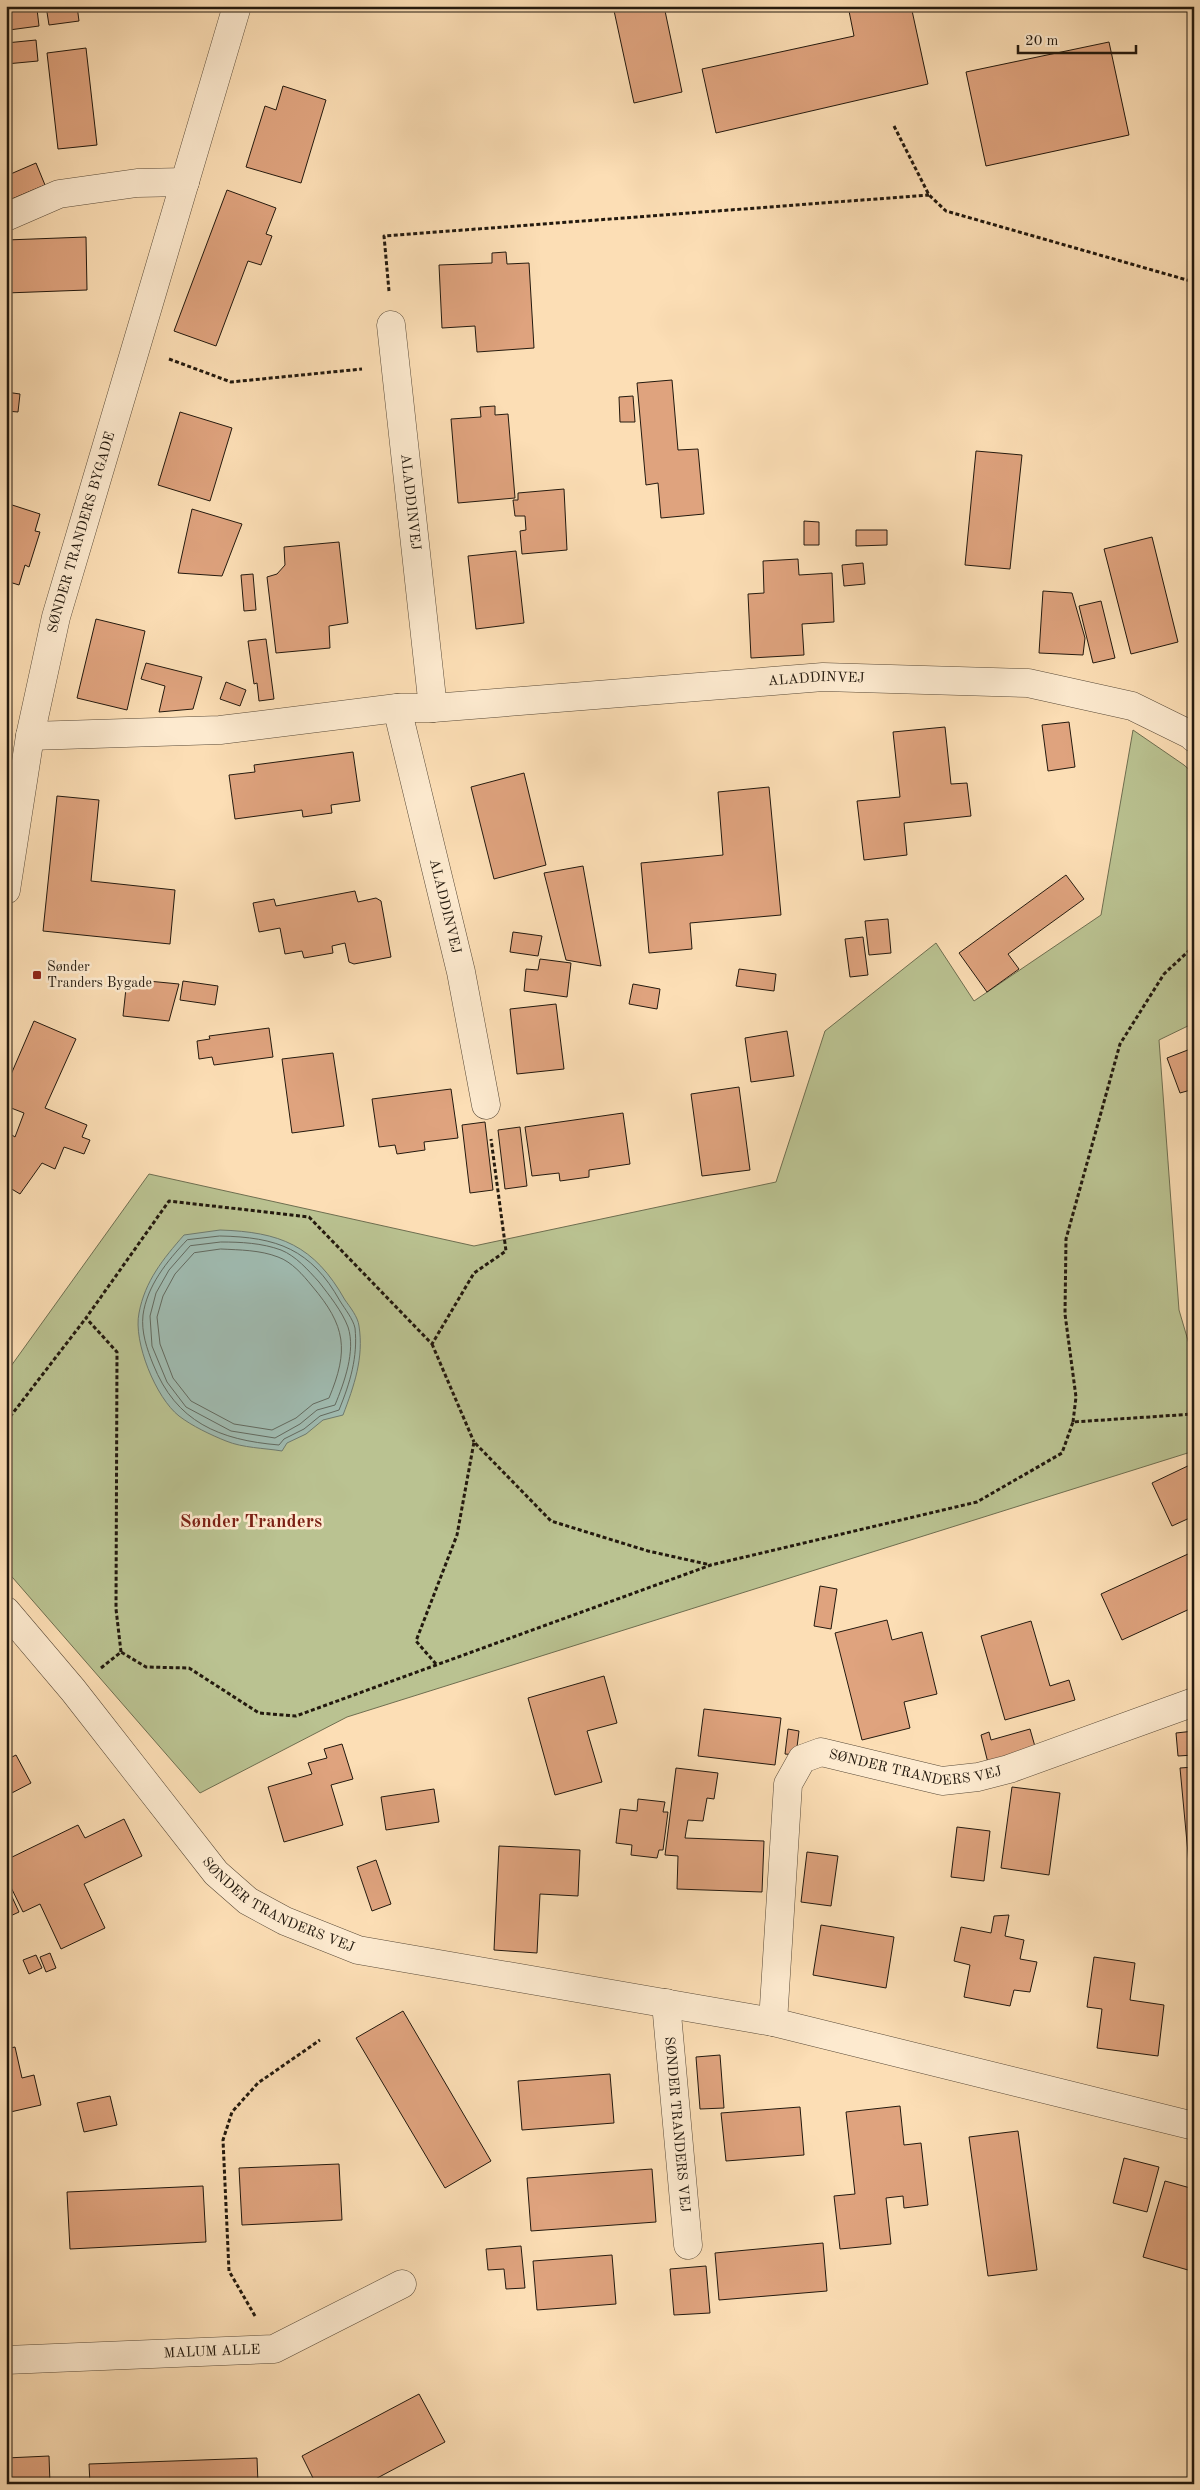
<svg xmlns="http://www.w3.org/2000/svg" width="1200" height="2490" font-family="'Old Standard TT',serif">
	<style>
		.green { fill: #bac291; stroke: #6e6e50 }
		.water { fill: #a0bcb2; stroke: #6e7b70 }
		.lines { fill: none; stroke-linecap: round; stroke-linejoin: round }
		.shore { stroke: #626a60; stroke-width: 1 }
		.building { fill: #dfa37e; stroke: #23190e }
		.street-casing { stroke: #594a38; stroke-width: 29 }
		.path { stroke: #23190e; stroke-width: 3; stroke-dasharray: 4 2.5; stroke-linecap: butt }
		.street { stroke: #fdeacf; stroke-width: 28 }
		.poi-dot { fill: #8f2418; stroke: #fdeacf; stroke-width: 2 }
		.labels { text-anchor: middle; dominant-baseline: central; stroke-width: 5; stroke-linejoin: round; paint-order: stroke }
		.street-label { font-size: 14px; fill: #23190e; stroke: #fdeacf }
		.poi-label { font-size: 14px; fill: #23190e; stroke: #fdeacf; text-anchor: start }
		.district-label { font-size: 19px; font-weight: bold; fill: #7a1f14; stroke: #fdeacf }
	</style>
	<rect width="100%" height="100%" fill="#fcdeb5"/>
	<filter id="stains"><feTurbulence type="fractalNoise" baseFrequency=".004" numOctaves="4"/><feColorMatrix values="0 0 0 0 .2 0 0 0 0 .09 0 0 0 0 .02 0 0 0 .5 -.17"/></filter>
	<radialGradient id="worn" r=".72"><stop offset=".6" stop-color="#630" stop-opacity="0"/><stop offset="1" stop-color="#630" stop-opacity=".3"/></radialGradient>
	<path class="green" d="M1133,730L1184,765L1194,774V1023L1159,1040L1179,1310L1194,1361V1451L347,1717L200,1793L6,1570V1373L149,1174L474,1246L776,1182L825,1031L936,943L974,1001L1101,915Z"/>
	<path class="water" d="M220,1230C280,1232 314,1245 345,1300C350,1307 358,1317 359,1326C364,1358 354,1386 343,1415L323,1420L306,1434L287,1443L282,1451C264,1448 243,1448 226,1441C211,1435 192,1426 179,1416C156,1398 133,1342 139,1313C145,1281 163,1259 184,1235Z"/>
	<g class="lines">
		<path class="shore" d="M220,1236C277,1237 311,1249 340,1301C345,1309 353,1319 355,1328C358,1357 350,1383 339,1410L320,1416L304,1429L284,1439L279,1445C219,1440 176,1422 153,1364C147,1349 141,1332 143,1315C147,1286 167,1261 187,1240Z
			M221,1242C241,1242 262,1243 281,1250C296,1256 308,1270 319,1282C329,1295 342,1311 348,1327C356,1351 344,1383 335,1405L317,1410L300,1424L275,1438L231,1431L186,1407L167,1382L152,1346L150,1316L156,1293L169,1270L190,1246Z
			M221,1249C240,1250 260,1250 278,1257C292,1262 303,1275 312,1286C346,1326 349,1350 329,1398L313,1404L296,1418L272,1430L234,1424L191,1401L173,1378L160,1344L157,1317L163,1296L175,1274L194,1253Z"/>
	</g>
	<path class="building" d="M46,6H77L79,21L49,25Z
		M613,6H664L682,92L634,103Z
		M848,6H911L928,84L716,133L702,69L854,36Z
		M37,9L39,26L9,30L7,12Z
		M36,40L38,61L6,64V43Z
		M1109,42L1129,135L986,166L966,72Z
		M86,48L97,145L58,149L47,53Z
		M283,86L326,100L301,183L246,167L265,106L276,110Z
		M36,163L45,185L7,201L6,176Z
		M227,190L276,208L266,234L272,236L261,265L248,261L216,346L174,331Z
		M86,237L87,290L6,293V240Z
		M506,252L507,264L529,263L534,348L477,352L475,326L442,328L439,265L492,263V253Z
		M672,380L678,450L698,449L704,514L661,518L658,483L646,485L637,383Z
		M6,392L20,394L18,412L6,411Z
		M633,396L635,422H620L619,397Z
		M495,406V415L508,414L515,498L458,503L451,419L481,417L480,407Z
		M180,412L232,428L210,501L158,485Z
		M976,451L1022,455L1010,569L965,565Z
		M564,489L567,550L522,554L520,531L526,530L525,516H515L513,500H518V493Z
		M6,503L40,514L35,531L40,532L29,567L25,565L19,585L6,581Z
		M192,509L242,524L222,576L178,573Z
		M804,521L819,522V545H804Z
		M856,530H887V545L856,546Z
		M1152,537L1178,642L1131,654L1104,549Z
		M339,542L348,623L329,626L330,648L276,653L267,577L277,574L285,565L284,547Z
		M516,551L524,623L476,629L468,556Z
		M798,559L799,575L832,573L834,622L802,624L804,655L751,658L748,594L764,593L763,561Z
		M863,563L865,584L844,586L842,565Z
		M253,574L256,610L244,611L241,575Z
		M1043,591L1072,593L1085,638L1083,655L1039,653Z
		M1101,601L1115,658L1093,663L1079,606Z
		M96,619L145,631L127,710L77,698Z
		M266,639L274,699L259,701L257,683L254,684L248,641Z
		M146,663L202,677L193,709L159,712L165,686L141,679Z
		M226,682L246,690L240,706L220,699Z
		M1069,722L1075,767L1048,771L1042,725Z
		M945,727L951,784L967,783L971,816L904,823L907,855L864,860L857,801L900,797L893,732Z
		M353,752L360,801L331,805L332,813L303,817L302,810L235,819L229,775L255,772L254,765Z
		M524,773L546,865L494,879L471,787Z
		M769,787L781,915L690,923L692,949L649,953L641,863L723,855L718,792Z
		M57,796L99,800L91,881L175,890L170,944L43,931Z
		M583,866L601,966L566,960L544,873Z
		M1066,875L1084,899L1008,954L1019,969L987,992L959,953Z
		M355,891L358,902L376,898L381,901L391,957L354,964L349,962L345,943L332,946L333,953L304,958L302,951L285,954L280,928L259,932L253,903L274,899L276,906Z
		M888,919L891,953L869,955L865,921Z
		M513,932L542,936L538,956L510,952Z
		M863,937L868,975L850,977L845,939Z
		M540,959L571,963L567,997L524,991L526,969L538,970Z
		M739,969L776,974L774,991L736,986Z
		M127,979L179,984L169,1021L123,1016Z
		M183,981L218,986L215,1005L180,1000Z
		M633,984L660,989L657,1009L629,1004Z
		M556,1004L564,1069L517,1074L510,1009Z
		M34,1021L76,1039L45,1108L87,1125L82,1137L90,1140L84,1154L64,1147L55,1169L42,1163L20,1194L10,1188L6,1193V1131L15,1137L24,1113L6,1106V1086Z
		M269,1028L273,1057L214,1065L212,1057L199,1059L197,1041L210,1039L209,1036Z
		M787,1031L794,1076L751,1082L745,1038Z
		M1194,1035V1089L1180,1093L1167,1058L1193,1048L1189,1036Z
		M333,1053L344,1126L292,1133L282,1059Z
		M739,1087L750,1170L702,1176L691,1094Z
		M451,1089L458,1138L424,1142L425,1150L397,1154L395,1145L379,1147L372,1099Z
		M623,1113L630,1164L589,1170V1177L560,1181L559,1173L532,1176L525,1127Z
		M485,1122L493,1190L470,1193L462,1125Z
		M520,1127L527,1186L505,1189L498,1130Z
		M1194,1463V1516L1172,1526L1152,1483Z
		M1188,1554L1194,1567V1607L1122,1640L1101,1594Z
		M820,1586L837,1589L831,1629L814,1626Z
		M887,1620L892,1640L922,1632L937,1694L904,1702L910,1728L862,1740L835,1633Z
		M1031,1621L1050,1686L1069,1680L1075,1700L1005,1720L981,1636Z
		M604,1676L617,1723L587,1731L602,1782L555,1795L528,1698Z
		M704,1709L781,1718L775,1765L698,1756Z
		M788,1729L799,1731L796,1755L785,1754Z
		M1030,1729L1036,1750L988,1763L981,1735L989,1732L991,1740Z
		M1194,1731V1755L1178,1756L1176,1733Z
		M342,1744L353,1779L331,1785L343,1825L284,1842L268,1787L312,1774L308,1763L327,1758L324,1749Z
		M16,1755L31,1783L6,1796V1756L8,1759Z
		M1194,1767V1895L1192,1896L1180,1768Z
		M676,1768L718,1773L714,1799L707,1798L703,1821L688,1820L685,1838L764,1841L762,1892L677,1889L678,1856L665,1855Z
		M1012,1787L1060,1793L1049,1875L1001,1868Z
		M434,1789L439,1822L386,1830L381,1797Z
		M638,1799L665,1802L663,1812H668L663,1850H659L657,1858L631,1855L632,1845L616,1843L620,1809L637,1811Z
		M124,1819L142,1856L84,1884L105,1928L61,1949L40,1904L23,1912L6,1877V1860L78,1825L85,1838Z
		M957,1827L990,1831L984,1881L951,1877Z
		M499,1846L580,1850L578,1896L540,1894L537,1953L494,1950Z
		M807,1852L838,1856L831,1906L801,1902Z
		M376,1860L391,1904L372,1911L357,1867Z
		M6,1884L19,1912L6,1918Z
		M1009,1915L1005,1936L1024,1940L1020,1959L1037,1962L1030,1992L1014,1990L1010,2006L964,1997L970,1965L954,1961L961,1927L991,1933L994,1916Z
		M821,1925L894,1937L886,1988L813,1975Z
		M50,1953L56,1968L46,1972L40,1957Z
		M36,1955L42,1968L29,1974L23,1960Z
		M1094,1957L1135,1963L1130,2000L1164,2005L1158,2056L1097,2048L1102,2009L1087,2007Z
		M403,2011L491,2161L445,2188L356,2038Z
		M15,2047L22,2078L34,2075L41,2105L6,2113V2049Z
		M720,2055L724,2108L700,2109L696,2057Z
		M610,2074L614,2123L522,2130L518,2081Z
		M110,2096L117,2125L84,2132L77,2103Z
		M900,2106L904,2145L921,2143L928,2205L904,2208L903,2196L886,2198L891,2244L840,2249L834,2196L855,2194L846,2112Z
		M800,2107L804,2155L726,2161L721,2113Z
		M1018,2131L1037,2270L988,2276L969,2137Z
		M1124,2158L1159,2167L1147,2212L1113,2203Z
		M339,2164L342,2220L242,2225L239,2168Z
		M652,2169L656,2222L531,2231L527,2178Z
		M1165,2181L1194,2189V2260L1190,2262L1188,2270L1143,2257Z
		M203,2186L206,2242L70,2249L67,2192Z
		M823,2243L827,2291L719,2300L715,2253Z
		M521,2246L525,2288L506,2289L504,2269L488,2270L486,2249Z
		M612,2255L616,2304L537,2310L533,2261Z
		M706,2266L710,2313L674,2315L670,2269Z
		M419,2394L445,2442L366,2484H316L302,2456Z
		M49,2456L50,2484H6V2458Z
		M257,2458L258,2484H90L89,2464Z"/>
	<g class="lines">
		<defs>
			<g id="street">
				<path d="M6,217L59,194L137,183L185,182"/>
				<path id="s1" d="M391,325L433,708"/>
				<path id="s2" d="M397,708L461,972L486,1105"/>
				<path id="s3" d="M30,736L220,730L397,708H433L823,677L1028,683L1132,706L1191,735L1194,738"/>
				<path id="s4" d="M6,890L30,736L56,617L237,6"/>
				<path id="s5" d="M6,1611L73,1690L216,1873L248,1901L285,1921L358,1950L773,2022L1194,2126"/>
				<path id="s6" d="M666,2003L688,2245"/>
				<path id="s7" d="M773,2022L788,1784L802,1759L821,1752L942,1781L978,1777L1009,1769L1194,1702"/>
				<path id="s8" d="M6,2360L274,2349L402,2284"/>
			</g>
		</defs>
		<use href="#street" class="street-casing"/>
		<path class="path" d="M894,126L929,195L946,211L1194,282
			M389,291L384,236L929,195
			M169,359L231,382L362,369
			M432,1344L474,1442
			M6,1422L86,1318
			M1073,1422L1076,1397L1065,1314L1066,1239L1120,1044L1164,974L1194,946
			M121,1652L116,1609L117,1352L86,1318L169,1201L309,1217L432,1344L474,1273L506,1251L491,1139
			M436,1664L416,1641L457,1535L474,1442L551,1521L648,1551L711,1565
			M101,1668L121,1652L146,1667L189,1668L259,1713L296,1716L711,1565L977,1502L1062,1453L1073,1422L1194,1414
			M255,2316L229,2271L223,2140L232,2112L258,2083L320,2040"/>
		<use href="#street" class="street"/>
	</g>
	<rect class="poi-dot" x="32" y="970" width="10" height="10" rx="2.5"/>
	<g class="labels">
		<g class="street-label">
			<text stroke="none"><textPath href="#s1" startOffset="178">ALADDINVEJ</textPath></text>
			<text stroke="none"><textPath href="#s4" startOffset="366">SØNDER TRANDERS BYGADE</textPath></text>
			<text stroke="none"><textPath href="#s3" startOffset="789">ALADDINVEJ</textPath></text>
			<text stroke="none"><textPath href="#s2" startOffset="204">ALADDINVEJ</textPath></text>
			<text stroke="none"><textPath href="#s7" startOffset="384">SØNDER TRANDERS VEJ</textPath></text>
			<text stroke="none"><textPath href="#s5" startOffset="406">SØNDER TRANDERS VEJ</textPath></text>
			<text stroke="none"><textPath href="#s6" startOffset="122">SØNDER TRANDERS VEJ</textPath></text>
			<text stroke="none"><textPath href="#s8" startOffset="206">MALUM ALLE</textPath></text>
		</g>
		<g class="poi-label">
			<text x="47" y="967">Sønder<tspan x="47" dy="16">Tranders Bygade</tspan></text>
		</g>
		<g class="district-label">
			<text x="251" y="1522">Sønder Tranders</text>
		</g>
	</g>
	<rect width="1200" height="2490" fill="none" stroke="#fcdeb5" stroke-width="25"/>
	<rect x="8" y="8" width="1185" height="2475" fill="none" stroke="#23190e" stroke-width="2.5"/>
	<rect x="12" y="12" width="1175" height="2465" fill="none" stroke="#23190e"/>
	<path d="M1018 45v8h118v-8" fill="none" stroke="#23190e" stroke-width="2.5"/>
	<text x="1025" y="45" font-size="15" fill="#23190e" stroke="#fdeacf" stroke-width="4" paint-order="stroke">20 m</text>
	<rect width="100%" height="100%" filter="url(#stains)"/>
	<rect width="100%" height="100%" fill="url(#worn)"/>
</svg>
